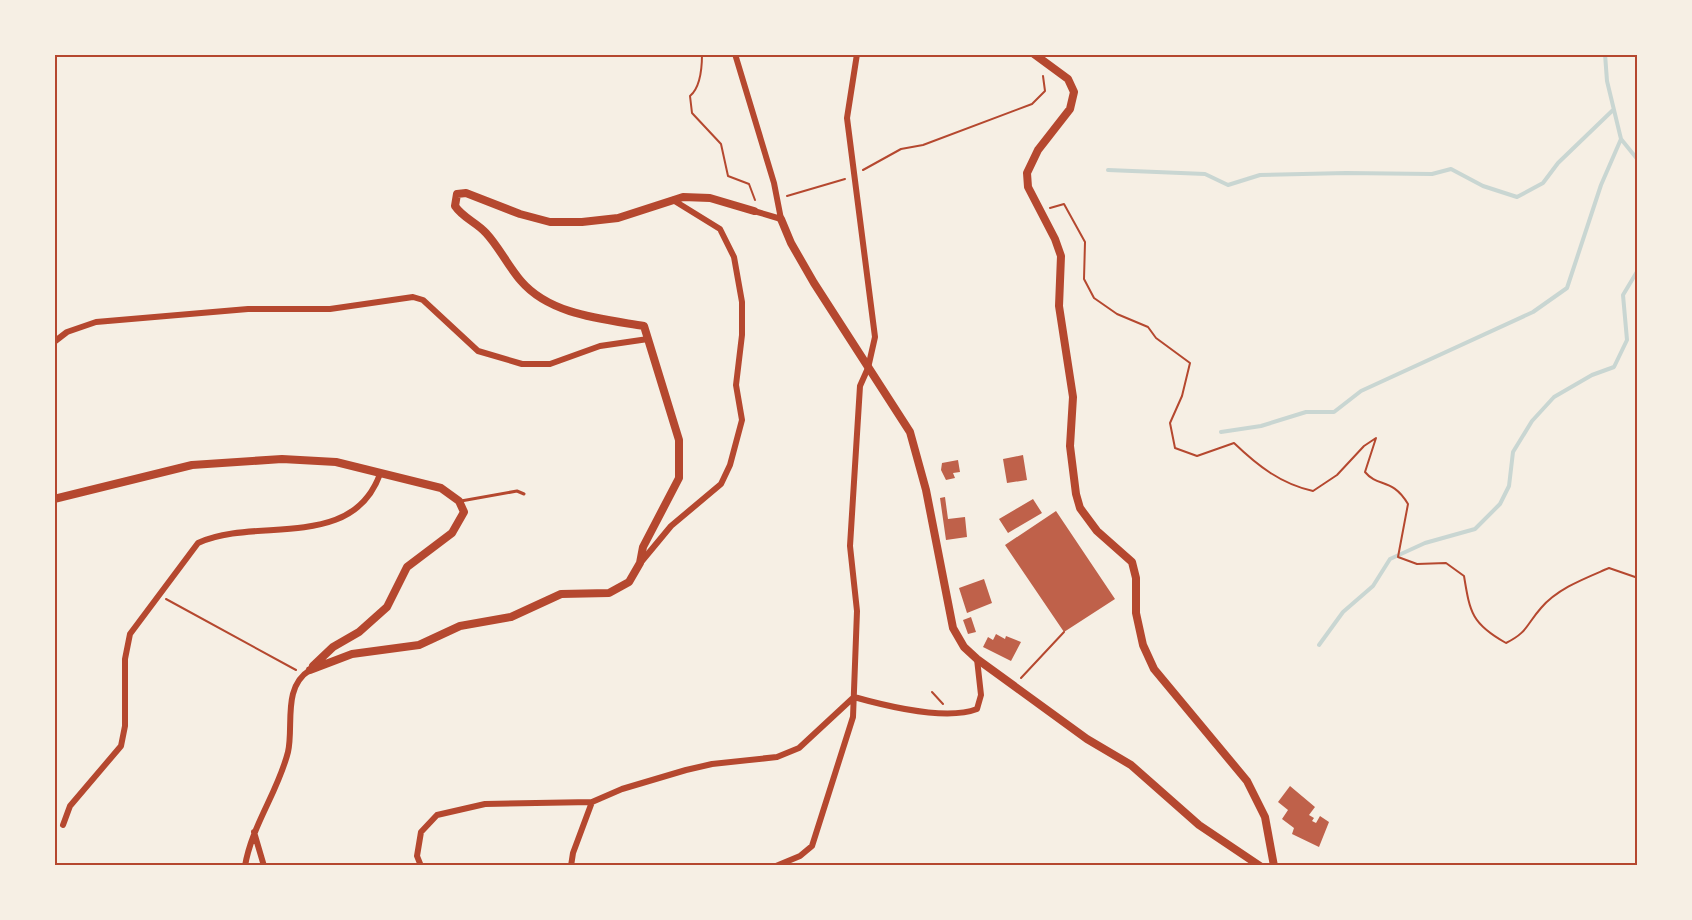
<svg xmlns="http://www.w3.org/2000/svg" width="1692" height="920" font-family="Commissioner,sans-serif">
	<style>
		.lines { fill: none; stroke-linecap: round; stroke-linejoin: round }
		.stream { stroke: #c9d6d2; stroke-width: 4 }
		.building { fill: #bf614a }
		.path { stroke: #b5482f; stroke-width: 2 }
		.service { stroke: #b5482f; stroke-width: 3 }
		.minor { stroke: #b5482f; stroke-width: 6 }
		.tertiary { stroke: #b5482f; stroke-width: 8 }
		.neatline { fill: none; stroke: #b5482f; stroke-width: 2 }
	</style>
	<rect width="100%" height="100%" fill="#f6efe4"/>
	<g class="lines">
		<path class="stream" d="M1605,54L1607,81L1621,139L1638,160
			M1108,170L1205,174L1228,185L1260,175L1346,173L1432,174L1451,169L1483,186L1517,197L1543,183L1558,163L1613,110
			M1221,432L1261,426L1306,412H1334L1361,391L1533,312L1567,288L1601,185L1621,139
			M1319,645L1343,612L1373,586L1390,559L1425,543L1475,529L1500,504L1509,486L1513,452L1532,421L1554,397L1592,375L1614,367L1627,340L1623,295L1638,270
			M1638,817V824"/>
	</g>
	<path class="building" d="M1023,455L1027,480L1007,483L1003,459Z
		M958,460L960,472L953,473L955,478L946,480L941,470L942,463Z
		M945,497L948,519L965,517L967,537L946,540L940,498Z
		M1033,499L1042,513L1008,533L999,519Z
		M1056,511L1115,599L1064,632L1005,545Z
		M984,579L992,603L967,613L959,588Z
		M971,617L976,632L968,634L963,620Z
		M996,634L1005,639L1006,636L1021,642L1011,661L983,647L988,637L993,640Z
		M1290,786L1315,807L1309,815L1314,818L1312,821L1316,823L1320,816L1329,822L1319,847L1292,834L1294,828L1282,819L1288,810L1278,802Z"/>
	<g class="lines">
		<path class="path" d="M702,54C702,67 701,87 690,96L692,113L721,144L728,176L749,184L755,200
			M863,170L901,149L923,145L1032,104L1045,91L1043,76
			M787,196L845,179
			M1050,208L1064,204L1085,242L1084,279L1094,298L1117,314L1148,327L1156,338L1190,363L1182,396L1170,423L1175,448L1197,456L1234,443C1258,466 1281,484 1313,491L1337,475L1364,446L1376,438L1365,472C1378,488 1392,477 1408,504L1398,557L1417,564L1446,563L1464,576C1470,613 1472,624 1506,643C1528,632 1526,625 1541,608C1558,588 1586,578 1609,568L1638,578
			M166,599L296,670
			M1021,678L1064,632
			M932,692L943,704"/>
		<path class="service" d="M461,501L517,491L524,494"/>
		<path class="minor" d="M735,54L774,183L781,219L754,211
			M54,342L67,332L96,322L248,309H330L413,297L423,300L478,351L522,364H550L600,346L648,339
			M642,561L671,526L721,484L730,465L742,420L736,385L742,335V302L734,257L720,229L673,200
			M854,697C886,706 946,721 977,709L981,695L977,659
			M63,825L70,806L121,746L125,726V659L130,634L198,543C257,516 352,552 380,474
			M254,832L264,866
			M245,866C252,825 278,792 288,752C294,726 282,687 310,670
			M421,866L417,856L421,832L437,815L485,804L592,802L622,789L686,770L712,764L777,757L799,748L854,697
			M571,866L573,853L592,802
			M776,866L800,856L812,846L853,717L857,611L850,546L860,386L868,368L875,337L847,118L857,54"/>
		<path class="tertiary" d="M1034,54L1068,79L1074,92L1070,109L1038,150L1027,173L1028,187L1055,239L1061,256L1059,306L1073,397L1070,446L1076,494L1080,508L1097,531L1132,562L1136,578V613L1143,645L1154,669L1247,781L1265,817L1274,866
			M781,219L791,243L814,283L910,432L926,490L953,628L964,647L977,659L1087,739L1131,765L1199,825L1260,866
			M54,499L192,465L282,459L336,462L441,488L459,501L464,512L452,533L407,567L387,607L359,632L333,647L313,666
			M310,670L352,654L419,645L460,626L511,617L561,594L609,593L629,582L640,563L643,547L679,478V440L644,326C603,319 550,315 521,281C508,266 499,247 486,233C476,222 463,218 455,206L457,194L466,193L520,214L550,222H582L618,218L683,197L710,198L754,211"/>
	</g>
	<rect width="1692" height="920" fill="none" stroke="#f6efe4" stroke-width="111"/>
	<rect x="56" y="56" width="1580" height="808" class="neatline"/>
</svg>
